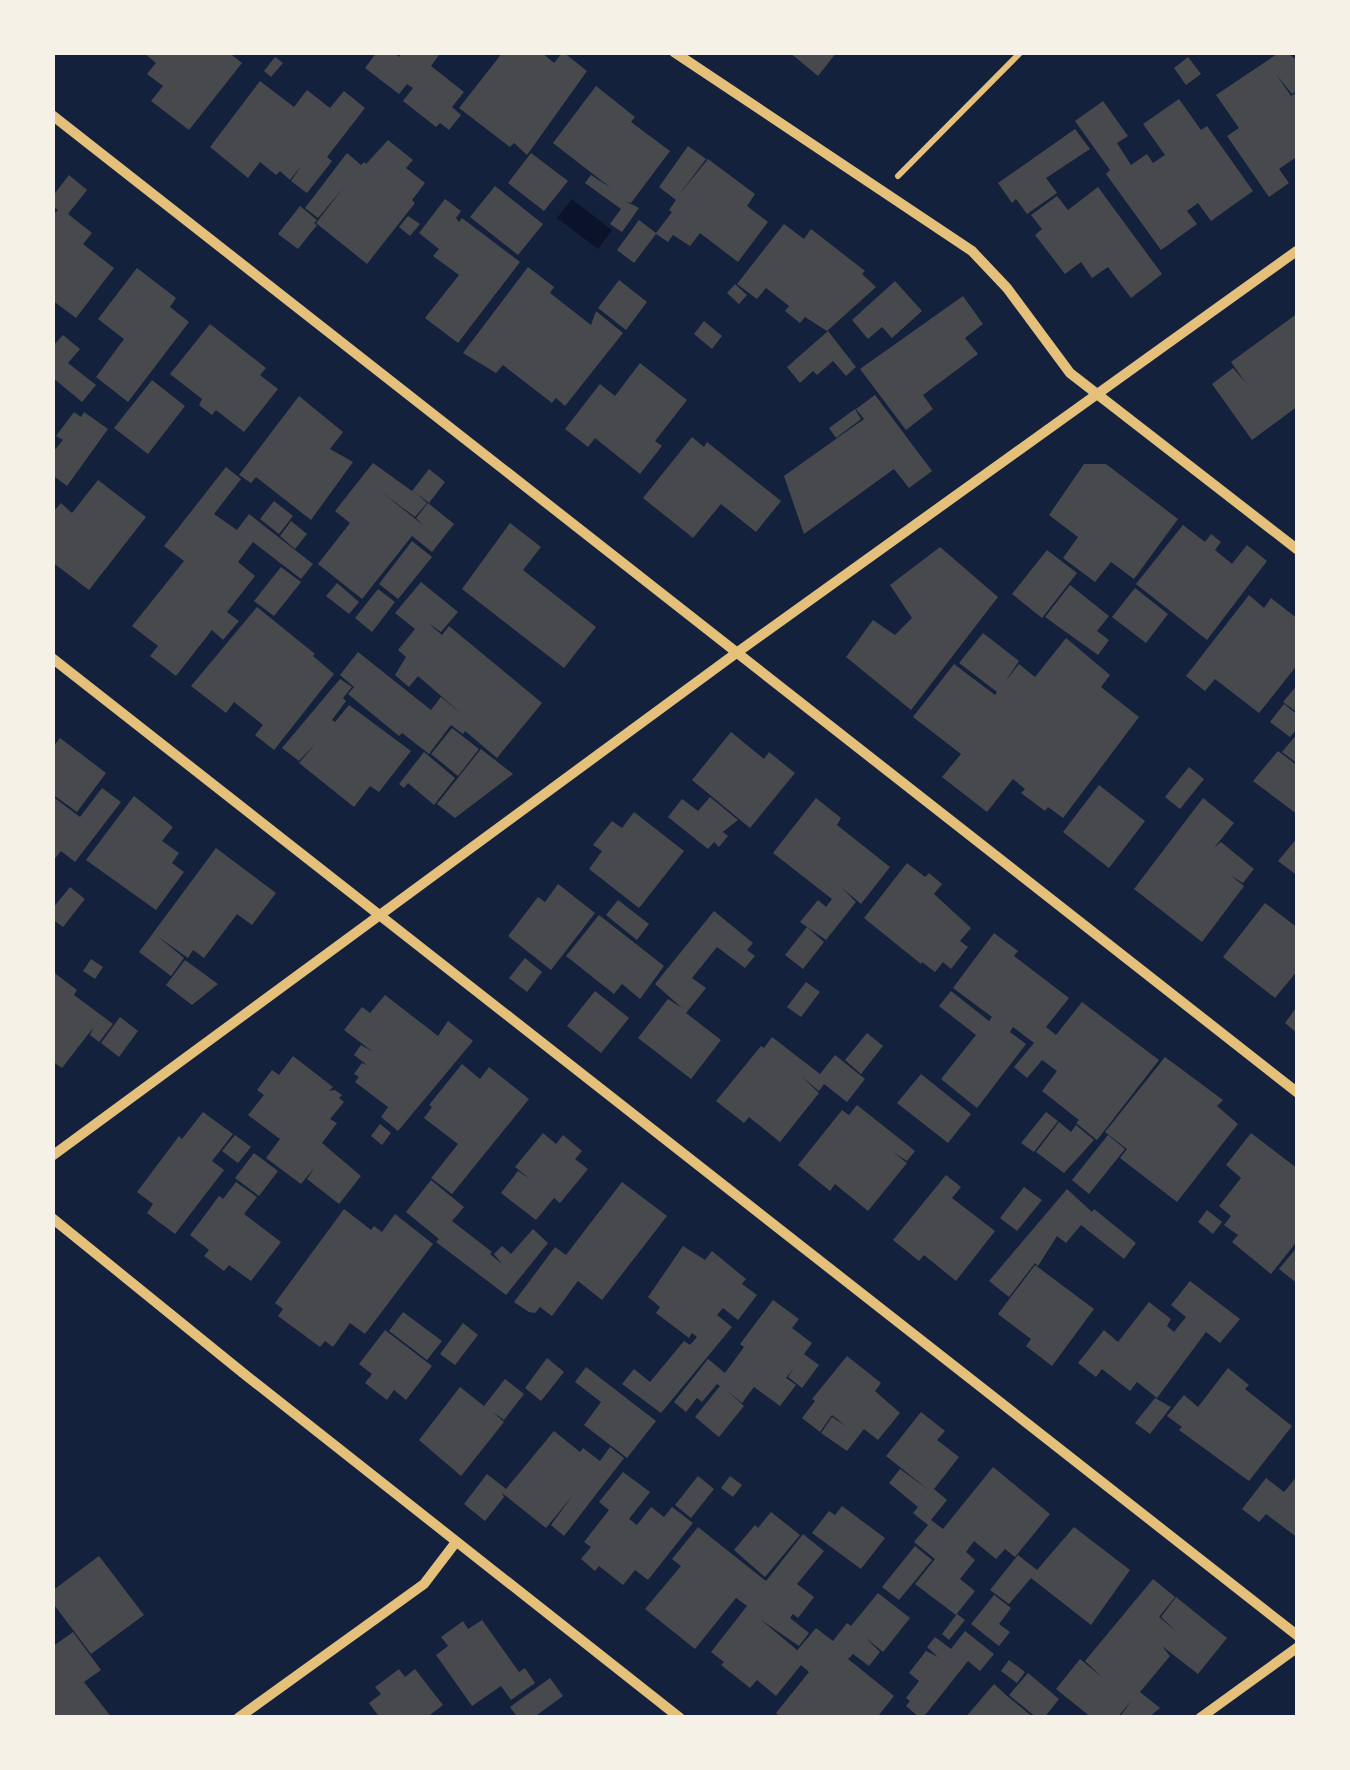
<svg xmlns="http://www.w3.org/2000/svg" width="1350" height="1770" font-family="Helvetica,sans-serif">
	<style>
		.water { fill: #0b132b }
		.building { fill: #48494c }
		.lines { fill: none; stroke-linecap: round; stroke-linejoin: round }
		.path { stroke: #e5c07b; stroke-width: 6 }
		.minor { stroke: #e5c07b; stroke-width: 10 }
	</style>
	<rect width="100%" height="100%" fill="#14213d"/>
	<path class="water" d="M572,199L612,230L598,249L557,218Z"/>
	<path class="building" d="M143,52H228L242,63L189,130L151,101L163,86L147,74L156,63Z
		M377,52H393L399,57L402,52H441L431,66L464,92L452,107L461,115L449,130L440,123L436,127L403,101L413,88L407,84L399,94L365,68Z
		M503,52H541L554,63L563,52L587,71L527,155L514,143L510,147L459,108Z
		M789,52H837L818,76Z
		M1280,52H1286L1298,61V90L1292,94L1276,74L1291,96L1294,94L1298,98V156L1279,169L1289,183L1269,197L1227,136L1239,128L1216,95Z
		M275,57L283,63L271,77L264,71Z
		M1188,57L1201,74L1186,85L1174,68Z
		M260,81L294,107L307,90L330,108L344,91L365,108L327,157L332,161L307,193L291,181L301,166L290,180L280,171L276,175L260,162L248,178L210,147Z
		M596,86L635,117L631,122L670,151L631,203L625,201L639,208L622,232L610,224L621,209L585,183L591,175L611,188L553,143Z
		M1179,99L1201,130L1207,126L1253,191L1211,221L1198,203L1187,211L1197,224L1161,250L1106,174L1110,170L1075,121L1103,101L1128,136L1117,143L1131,165L1147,154L1153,163L1165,155L1143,124Z
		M1075,129L1090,149L1046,178L1057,193L1027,214L1016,199L1012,203L998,183Z
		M388,140L413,160L406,168L425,183L412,200L415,203L367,264L316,223L344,187L318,218L305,208L347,153L361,165L364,162L366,164Z
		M688,146L706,159L678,196L708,159L755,194L747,206L768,222L738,262L700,233L690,246L673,235L668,242L656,234L634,263L617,250L639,220L656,233L672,212L669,210L676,200L659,187Z
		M531,153L568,181L544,211L508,183Z
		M69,175L87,190L68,214L92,233L83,244L114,268L76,318L52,300V216L58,210L52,206V197Z
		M495,186L543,224L518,255L470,217Z
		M1098,187L1162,274L1131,298L1108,267L1092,278L1081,262L1065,274L1035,235L1042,229L1031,215L1057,196L1068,210Z
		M445,199L461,211L456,218L459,222L462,218L520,262L458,343L425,318L459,275L433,256L439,249L419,233Z
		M300,206L317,220L314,223L317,225L298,249L278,234Z
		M408,216L420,224L410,236L399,227Z
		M784,224L804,239L811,229L865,271L862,274L876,287L827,331L805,317L800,323L785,311L789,306L766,288L757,299L737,284Z
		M528,267L554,287L550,293L591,325L596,311L623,333L565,406L556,398L552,403L503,365L496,373L463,353Z
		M137,268L176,298L170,307L189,322L128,402L96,377L124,339L98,319Z
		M619,280L647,302L626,330L598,308Z
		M895,281L922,311L892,338L882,327L868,339L852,320Z
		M735,284L747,295L739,304L727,293Z
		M963,296L983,324L965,338L978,354L923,395L933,409L906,430L860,369Z
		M1298,313V406L1252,440L1212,384L1233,368L1246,383L1231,362Z
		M704,321L722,336L712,349L694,334Z
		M210,324L266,368L260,375L278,389L244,432L216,410L212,415L199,405L202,399L170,374Z
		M828,331L856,367L846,376L833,361L817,375L813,371L800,383L787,367Z
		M63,335L80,349L68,363L96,385L82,402L52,377V347Z
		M640,363L687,400L655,441L662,446L640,474L595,438L588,447L565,429L600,384L615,396Z
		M152,380L185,406L148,454L114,428Z
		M875,395L932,471L909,488L894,469L804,534L784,476L864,419L856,409Z
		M299,396L343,432L330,449L353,462L311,520L256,477L251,483L239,475Z
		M855,409L861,419L836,438L829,428Z
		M74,412L81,417L84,412L108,429L67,486L52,475V453L63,440L56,436Z
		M692,437L704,447L707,442L781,501L756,532L721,504L693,538L643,498Z
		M373,463L412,491L429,469L445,482L429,503L416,493L427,503L415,517L380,491L423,525L416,518L428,503L454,524L432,552L412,536L362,599L318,564L350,523L335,511Z
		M1084,464H1106L1178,519L1134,579L1111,562L1095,582L1063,558L1078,537L1049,515Z
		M226,467L241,479L214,514L237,530L249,514L313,564L301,579L253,542L238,562L255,576L227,612L239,621L223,640L212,630L176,676L150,656L158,646L132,626L184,561L164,546Z
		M98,480L146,517L89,590L52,562V513L61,503L72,513Z
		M274,501L293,516L279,534L260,519Z
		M291,521L307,534L295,549L280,536Z
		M510,523L541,547L523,570L596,627L564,668L462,589Z
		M1183,525L1205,542L1211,534L1221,542L1215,550L1232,564L1247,545L1267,561L1207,640L1136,584Z
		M412,541L432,557L398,599L379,584Z
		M940,547L998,597L911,710L846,657L873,620L895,635L912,618L890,585Z
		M1047,550L1077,573L1042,618L1012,594Z
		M281,567L301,582L274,616L254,601Z
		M421,582L458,612L441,632L428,623L442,635L449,626L542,703L497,758L465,731L463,734L451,725L429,754L402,733L399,736L348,694L354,687L340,675L358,652L431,710L441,697L463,715L418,676L409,687L395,675L406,657L398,650L415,629L395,613Z
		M337,583L359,602L349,614L326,596Z
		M1070,585L1109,616L1097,631L1109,640L1098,655L1045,617Z
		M1135,588L1168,614L1146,643L1112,617Z
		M378,589L395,602L372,632L355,618Z
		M1249,595L1264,608L1271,598L1298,619V664L1259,713L1215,679L1205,691L1186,676Z
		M257,607L315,654L313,656L334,674L274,750L255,735L263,725L234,702L226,713L191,686Z
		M983,633L1019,661L1005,682L1019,664L1035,677L1066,638L1110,675L1101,687L1139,717L1063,818L1048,807L1045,811L1021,793L1025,789L1013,779L987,812L942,777L961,754L913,717L954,664L995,695L997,692L959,663Z
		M340,679L352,687L343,698L346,701L332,720L335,722L349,705L411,751L379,792L370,786L354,807L299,763L316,743L299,761L282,748Z
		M1298,684V713L1283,702Z
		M1284,704L1298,715V728L1290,737L1270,722Z
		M452,728L479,749L458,776L431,754Z
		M731,732L764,759L769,752L795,773L750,828L692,780Z
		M1298,733V764L1282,752Z
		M60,738L106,773L77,812L52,794V748Z
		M481,749L513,774L455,818L437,804Z
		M1278,751L1298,766V815L1253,781Z
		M424,752L455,778L434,805L408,783L404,788L399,784Z
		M1189,767L1204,779L1180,809L1165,797Z
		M1099,785L1145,821L1109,868L1063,832Z
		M102,788L121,802L75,862L61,851L52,862V796L80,817Z
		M134,796L173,827L162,841L179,853L172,863L184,872L156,910L86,860Z
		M710,797L738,820L719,835L723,832L728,836L719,847L714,842L708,849L668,817L682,799L698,811Z
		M816,798L841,818L837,825L890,867L861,904L841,887L856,902L826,940L800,922L818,900L826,907L832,899L773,853Z
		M1203,798L1234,823L1214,848L1221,842L1254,869L1243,883L1230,875L1244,886L1202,942L1134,889Z
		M634,812L684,851L639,908L589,869L602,851L593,845L612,821L622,828Z
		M1298,837V876L1278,861Z
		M216,848L276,893L252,925L237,914L204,958L193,950L188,958L157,936L184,958L171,976L139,952Z
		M907,863L925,877L929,873L942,884L934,894L971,928L960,941L968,947L951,969L943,962L935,972L922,962L921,964L864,918Z
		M558,884L595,913L551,970L508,936L538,897L545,902Z
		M70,887L85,899L63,927L52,919V909Z
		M618,900L649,924L637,940L606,915Z
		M1265,903L1298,928V970L1275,998L1223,957Z
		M714,911L753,943L747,950L755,956L745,968L717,947L692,978L706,988L686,1013L721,1040L691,1079L638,1038L668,999L682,1008L655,984Z
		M599,915L664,966L640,999L622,984L614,994L566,956Z
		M807,927L824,942L803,969L785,955Z
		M994,933L1018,951L1014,956L1069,998L1046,1027L1056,1035L1082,1002L1159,1060L1097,1140L1076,1123L1079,1120L1042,1091L1057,1071L1042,1060L1027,1078L1014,1067L1034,1043L1013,1027L1010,1032L1026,1044L977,1108L941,1079L976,1035L939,1006L951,991L989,1021L992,1017L953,988Z
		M525,958L542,972L527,992L509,978Z
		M91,959L103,967L95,979L83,971Z
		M185,960L218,984L192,1005L166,985Z
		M52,971L77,990L74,995L113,1024L99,1042L90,1035L93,1028L62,1068L52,1061Z
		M806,982L820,992L801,1017L787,1007Z
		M595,991L629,1018L601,1053L567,1026Z
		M385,995L438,1036L448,1021L473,1041L398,1131L381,1117L388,1107L355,1082L359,1077L354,1074L362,1063L367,1065L354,1055L361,1045L373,1052L344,1030L362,1007L370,1013Z
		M1298,1005V1034L1285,1023Z
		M120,1017L138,1031L119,1057L101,1043Z
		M867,1033L883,1046L861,1074L845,1060Z
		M772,1037L820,1074L835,1055L865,1079L847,1102L824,1084L819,1091L801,1076L819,1093L780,1142L749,1117L744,1123L716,1101L761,1046L764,1048Z
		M293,1056L333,1087L329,1091L335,1090L342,1095L339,1098L344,1102L330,1119L337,1123L322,1143L361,1176L339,1204L307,1179L315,1167L301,1184L266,1158L280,1139L248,1115L264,1095L257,1090L272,1070L279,1075Z
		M1165,1057L1223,1100L1217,1106L1238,1124L1177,1202L1120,1158L1127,1149L1105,1132Z
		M462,1064L480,1079L489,1067L529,1099L452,1194L431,1178L458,1144L424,1118L432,1107L429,1105Z
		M921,1074L971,1114L948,1143L897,1103Z
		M857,1105L915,1151L907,1161L893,1152L907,1163L868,1211L835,1184L830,1191L798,1165L842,1110L849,1115Z
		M203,1112L233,1134L212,1161L224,1170L175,1234L147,1213L153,1204L137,1192L179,1136L182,1139Z
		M1046,1112L1058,1121L1034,1152L1021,1143Z
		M1059,1122L1071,1132L1076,1125L1094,1140L1064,1173L1036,1152Z
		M380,1124L391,1133L382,1145L371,1136Z
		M543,1133L556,1144L563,1135L582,1151L575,1159L588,1169L560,1203L554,1198L536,1220L501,1193L518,1171L530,1179L515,1167Z
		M1251,1133L1298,1169V1240L1271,1274L1232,1242L1238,1235L1224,1225L1231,1216L1219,1206L1241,1178L1226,1165Z
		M235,1135L251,1147L238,1163L222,1151Z
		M1108,1135L1125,1149L1089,1194L1072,1180Z
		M254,1153L278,1171L259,1196L235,1178Z
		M946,1175L961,1187L952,1198L995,1231L956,1281L924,1255L919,1261L893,1240Z
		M431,1180L464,1207L452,1221L492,1252L490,1254L502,1264L494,1254L502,1246L511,1254L533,1229L548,1243L506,1295L436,1242L439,1239L406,1212Z
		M236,1182L257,1197L244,1214L281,1242L251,1281L229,1265L224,1271L204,1256L209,1250L190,1235L219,1196L223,1199Z
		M622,1182L667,1216L602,1300L578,1281L552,1316L540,1307L535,1313L529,1312L514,1302L555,1247L566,1255Z
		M1024,1187L1042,1200L1017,1231L1000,1218Z
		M1067,1189L1092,1212L1094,1209L1136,1243L1124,1259L1081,1225L1066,1243L1057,1236L1038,1266L1035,1263L1009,1297L989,1281Z
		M344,1209L371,1230L374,1226L382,1232L395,1214L433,1244L365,1334L350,1323L333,1347L325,1341L320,1347L278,1316L283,1309L275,1303Z
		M1207,1210L1222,1222L1213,1234L1198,1222Z
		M683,1246L705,1260L712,1251L746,1279L742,1284L757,1295L738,1320L723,1308L717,1315L732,1327L661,1413L622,1384L634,1369L650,1382L684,1341L690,1345L697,1337L692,1333L689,1338L656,1313L660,1307L648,1297Z
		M1298,1246V1284L1279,1269Z
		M1035,1265L1094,1309L1052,1366L1026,1346L1031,1339L998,1314Z
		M1190,1281L1240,1319L1220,1343L1206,1332L1157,1398L1137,1382L1130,1391L1102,1369L1096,1377L1078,1363L1104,1330L1118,1342L1149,1302L1171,1319L1167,1326L1174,1332L1186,1317L1171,1305Z
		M773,1300L799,1319L792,1328L812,1343L804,1354L819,1365L802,1388L788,1377L794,1368L786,1378L796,1385L780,1406L754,1387L742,1403L725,1389L744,1406L719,1437L695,1417L720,1386L717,1384L702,1402L697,1398L686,1412L674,1402L708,1359L725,1373L744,1347L740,1344Z
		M403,1312L442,1341L427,1360L389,1331Z
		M463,1323L478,1335L455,1365L440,1354Z
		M385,1330L432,1366L406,1400L394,1390L387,1400L365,1383L372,1374L359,1364Z
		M847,1356L881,1383L875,1391L900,1413L878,1440L864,1429L847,1451L821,1433L832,1417L846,1426L832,1415L820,1432L802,1418L815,1401L812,1399Z
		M547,1358L564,1372L541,1401L525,1388Z
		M586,1367L656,1421L627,1458L584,1425L601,1402L575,1382Z
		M1228,1368L1249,1385L1245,1389L1292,1426L1249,1481L1179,1430L1182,1427L1167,1416L1184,1395L1198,1407Z
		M505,1379L524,1394L504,1420L493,1412L504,1422L461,1476L419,1440L460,1387L484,1406Z
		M1155,1398L1171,1407L1150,1434L1135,1423Z
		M921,1412L945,1431L937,1440L959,1457L934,1489L947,1500L931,1520L943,1529L993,1467L1050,1514L1015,1557L1005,1549L996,1559L974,1541L966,1552L975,1560L960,1579L975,1591L956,1615L915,1584L935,1559L914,1542L928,1525L913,1513L918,1507L889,1483L900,1469L930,1491L886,1456Z
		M554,1431L580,1452L583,1448L600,1461L610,1447L624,1458L564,1536L551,1525L573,1495L546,1528L502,1493L504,1497L485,1521L464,1504L487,1474L506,1489Z
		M623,1472L650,1492L629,1519L637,1525L651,1507L664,1517L672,1507L693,1523L648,1580L635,1570L623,1585L599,1566L595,1571L581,1559L591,1547L584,1542L609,1510L599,1502Z
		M1298,1475V1538L1266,1514L1259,1522L1242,1509L1266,1478L1284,1492Z
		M698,1476L714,1489L691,1518L675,1505Z
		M730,1476L742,1485L733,1497L721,1488Z
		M842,1506L885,1538L861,1569L812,1533L829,1511L835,1515Z
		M771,1512L800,1535L765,1577L734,1550L755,1525L758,1528Z
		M698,1527L766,1581L803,1534L824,1551L797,1584L814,1597L798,1618L793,1614L790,1618L809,1633L799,1646L760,1619L797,1650L795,1653L816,1628L833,1641L847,1623L851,1626L878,1593L910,1618L883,1652L866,1638L880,1652L869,1666L853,1654L848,1659L894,1696L879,1715L874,1718H781L776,1713L809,1672L801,1665L776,1696L757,1680L750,1688L721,1665L724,1662L711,1652L747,1606L736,1598L695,1649L645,1609L681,1566L672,1559Z
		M1074,1527L1130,1570L1091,1625L1031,1578L1009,1604L990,1590L1018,1555L1037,1570Z
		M915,1546L932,1560L899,1600L882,1587Z
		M99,1556L144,1615L91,1654L52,1602V1591Z
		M1153,1579L1175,1597L1159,1617L1176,1631L1161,1617L1176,1597L1227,1638L1198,1674L1162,1646L1170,1656L1140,1692L1160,1708L1148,1718H1119L1132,1700L1117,1718H1092L1056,1689L1080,1659L1103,1678L1085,1661Z
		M994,1595L1011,1608L999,1624L1010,1632L999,1646L971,1624Z
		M957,1614L965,1620L949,1640L942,1634Z
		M482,1620L519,1672L525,1668L535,1683L511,1700L501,1686L472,1706L436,1655L448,1646L441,1637L463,1621L468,1629Z
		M965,1631L994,1654L980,1671L968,1661L926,1714L920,1718L906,1706L910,1701L906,1698L919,1681L909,1673L926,1651L938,1657L927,1647L935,1637L951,1649Z
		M73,1632L101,1670L84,1682L112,1718H52V1647Z
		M1009,1660L1025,1672L1017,1683L1001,1671Z
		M399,1669L405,1677L415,1669L443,1705L426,1718H380L369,1703L381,1694L375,1687Z
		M1028,1673L1059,1699L1044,1718H1037L1009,1695Z
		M550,1678L563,1696L533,1718H518L510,1707Z
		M994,1684L1006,1695L1034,1718H965Z"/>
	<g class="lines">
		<path class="path" d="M898,176L1021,52"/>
		<path class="minor" d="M674,52L972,251L1007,288L1070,373L1298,550
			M52,115L1298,1093
			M52,658L1298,1636
			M52,1156L735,654L1298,250
			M52,1218L243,1373L680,1718
			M238,1718L424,1584L456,1542
			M1200,1718L1298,1647"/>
	</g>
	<rect width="1350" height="1770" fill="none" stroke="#f6f1e7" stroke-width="110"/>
</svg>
